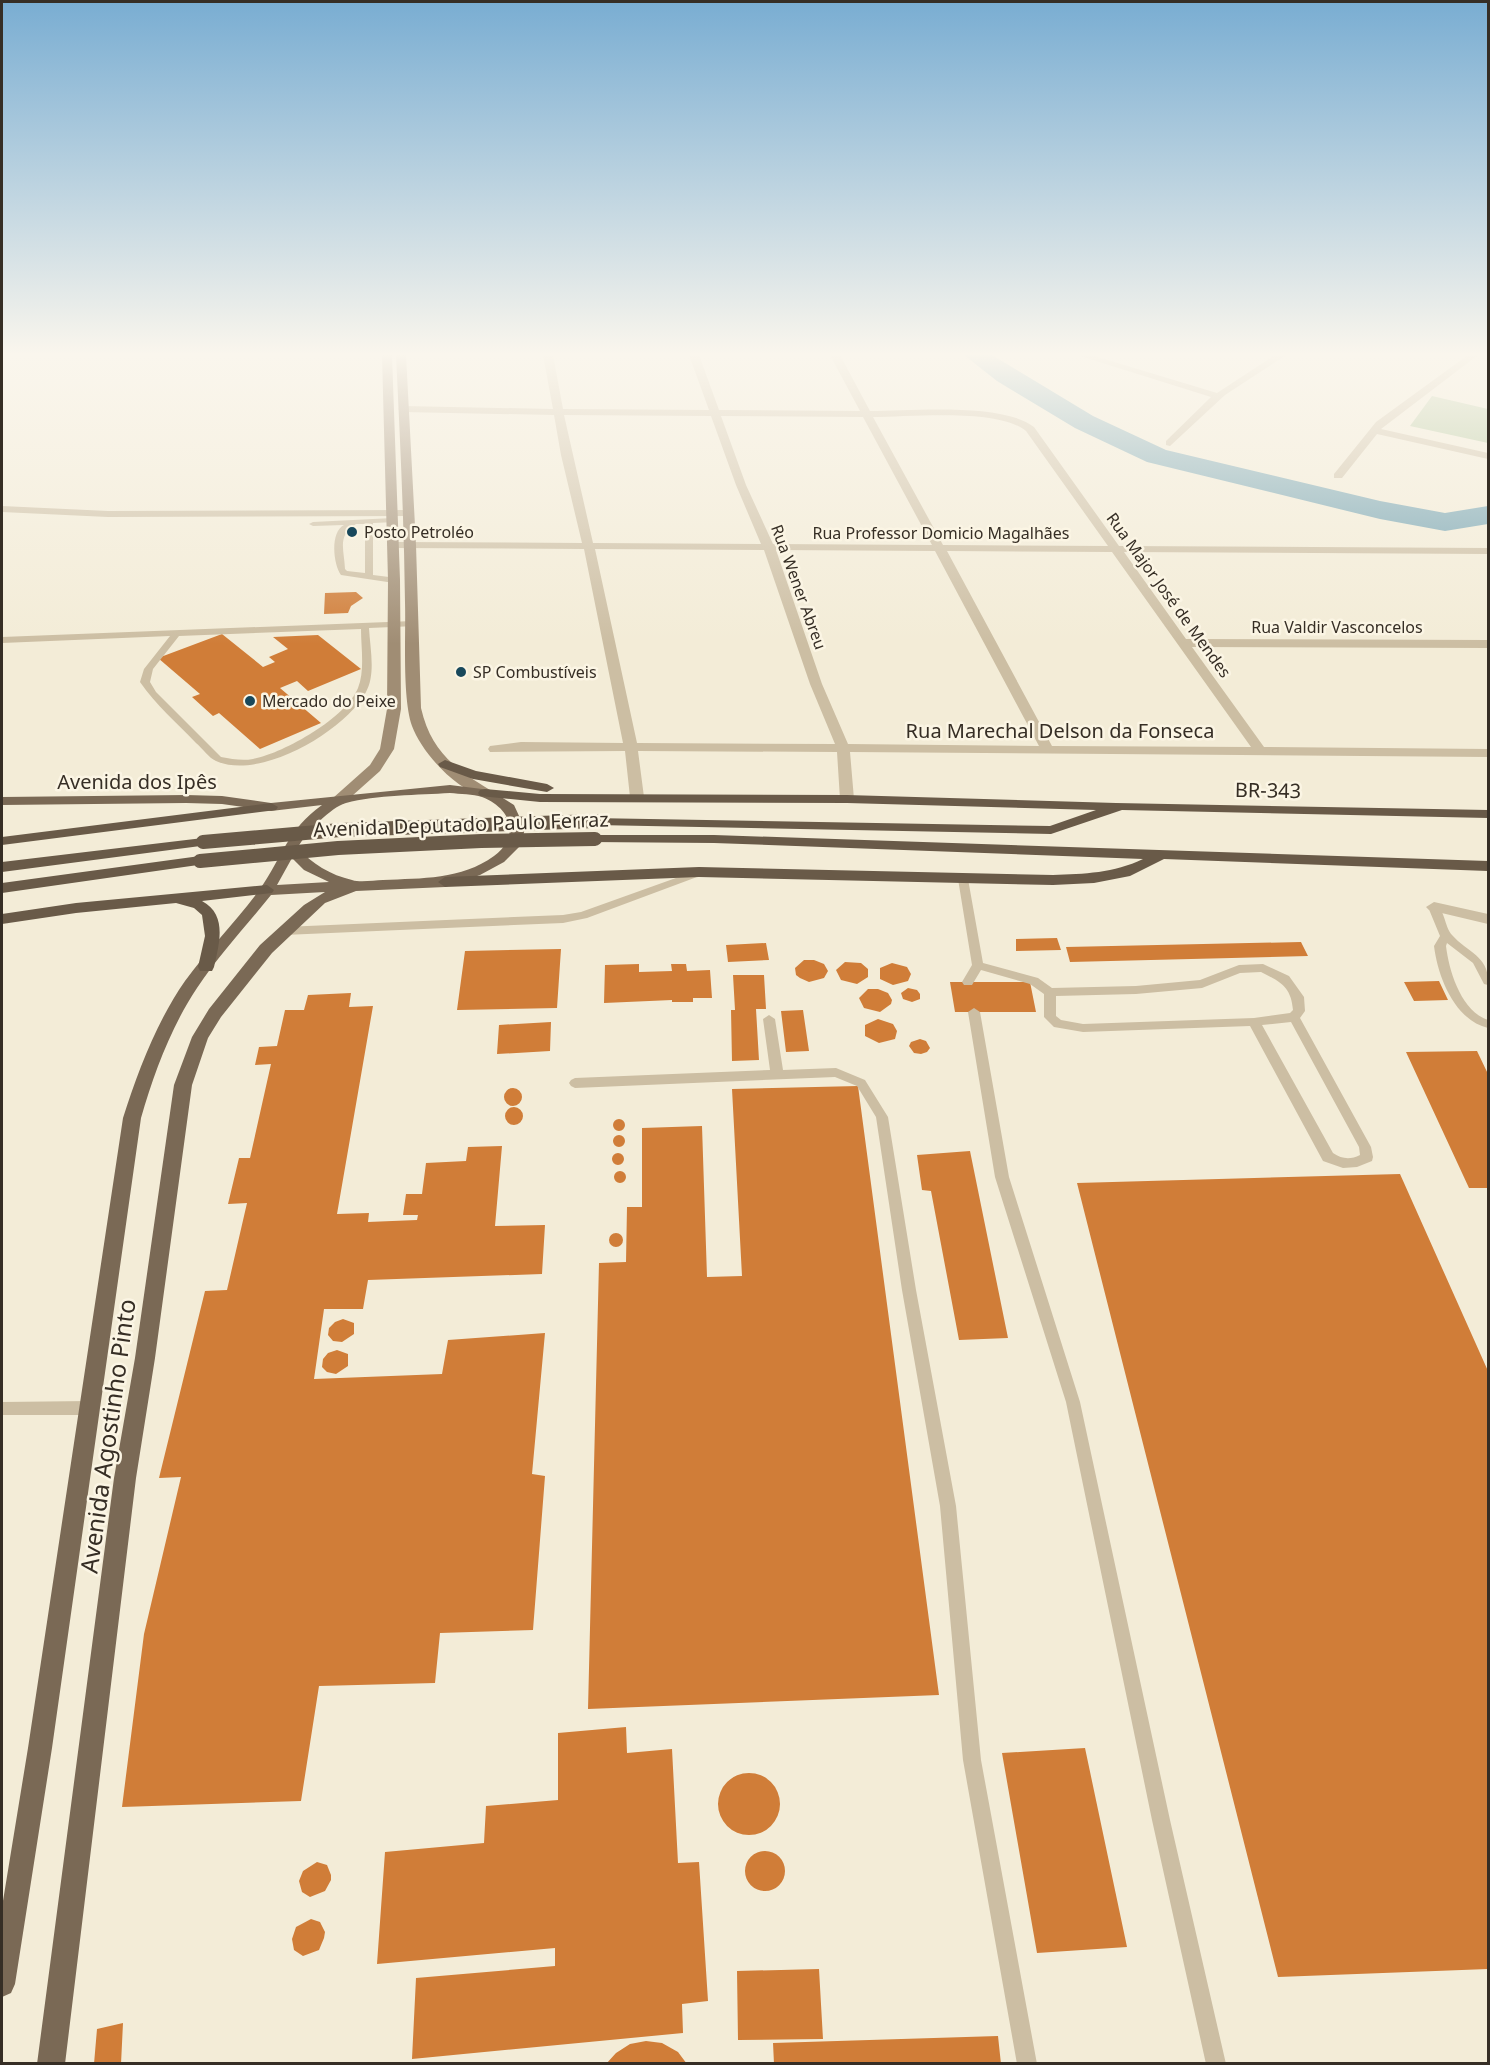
<svg xmlns="http://www.w3.org/2000/svg" width="1490" height="2065" font-family="'Noto Sans',sans-serif">
	<style>
		.green { fill: #abc396 }
		.lines { fill: none; stroke-linecap: round; stroke-linejoin: round }
		.river { fill: #74a3b2; fill-rule: evenodd }
		.building { fill: #d07d38 }
		.service { fill: #ccbea3; fill-rule: evenodd }
		.minor { fill: #ccbea3; fill-rule: evenodd }
		.secondary { fill: #a08d74; fill-rule: evenodd }
		.primary { fill: #7a6955; fill-rule: evenodd }
		.trunk { fill: #695a48; fill-rule: evenodd }
		.trunk-bridge { stroke: #695a48; stroke-width: 14 }
		.poi-dot { fill: #18485b; stroke: #fbf5e4; stroke-width: 2 }
		.labels { text-anchor: middle; dominant-baseline: central; stroke-width: 5; stroke-linejoin: round; paint-order: stroke }
		.far-poi-label { font-size: 16px; fill: #362e25; stroke: #fbf5e4; text-anchor: start }
		.far-street-label { font-size: 16px; fill: #362e25; stroke: #fbf5e4 }
		.street-label { font-size: 20px; fill: #362e25; stroke: #fbf5e4 }
		.near-street-label { font-size: 24px; fill: #362e25; stroke: #fbf5e4 }
	</style>
	<rect width="100%" height="100%" fill="#f3ecd7"/>
	<path class="green" d="M1432,396L1488,409V443L1410,426Z"/>
	<g class="lines">
		<path class="river" d="M964,355H992L1093,416L1166,450L1380,501L1445,513L1488,506V524L1445,531L1380,519L1147,462L1075,428L997,381Z"/>
	</g>
	<path class="building" d="M356,592L363,598L351,606L348,613L324,614L325,593Z
		M222,634L263,667L275,662L269,657L288,649L273,637L318,635L361,669L308,691L297,681L280,688L321,723L260,749L219,713L213,716L192,697L200,694L158,658Z
		M1057,938L1061,950L1016,951V939Z
		M1301,942L1308,956L1070,962L1066,947Z
		M766,943L769,960L728,962L726,945Z
		M561,949L557,1008L457,1010L465,951Z
		M804,960H814L824,964L828,971L824,978L809,982L800,978L796,975L795,968Z
		M845,962L861,963L868,969V977L857,984L841,980L836,970Z
		M892,963L907,967L911,974L908,981L893,985L880,979V968Z
		M639,964V972L672,971L671,964H686L687,971L710,970L712,998H693V1002H672V1000L604,1003L605,965Z
		M733,975H764L766,1009H756L759,1060L732,1061L731,1010H735Z
		M1439,981L1448,1000L1414,1001L1404,982Z
		M950,982H1030L1036,1012H955Z
		M908,988L917,990L920,994V999L912,1002L903,999L901,993Z
		M868,989H878L888,993L892,1000L891,1004L880,1012L864,1008L859,998Z
		M351,993L349,1007L373,1006L337,1214L369,1213L368,1222L417,1220L418,1215H403L406,1194H422L426,1163L466,1161L468,1147L502,1146L495,1226L545,1225L542,1274L368,1280L363,1309H324L314,1379L442,1374L448,1340L545,1333L532,1474L545,1476L533,1630L440,1633L435,1683L319,1686L301,1801L122,1807L144,1634L181,1477L159,1478L205,1291L227,1290L247,1203L228,1204L239,1158H250L271,1064L255,1065L259,1047L277,1046L285,1010H304L308,995Z
		M803,1010L809,1051L786,1052L781,1011Z
		M878,1019L893,1024L897,1031L895,1039L879,1043L865,1036V1025Z
		M551,1022L550,1051L497,1054L499,1025Z
		M920,1039L926,1041L930,1048L927,1052L921,1054L914,1053L909,1046L911,1042Z
		M1477,1051L1488,1074V1188H1469L1406,1052Z
		M858,1086L939,1695L588,1709L599,1263L626,1262L627,1207H642V1128L702,1126L707,1277L742,1276L732,1089Z
		M504 1097a9 9 0 1 1 18 0a9 9 0 1 1-18 0Z
		M505 1116a9 9 0 1 1 18 0a9 9 0 1 1-18 0Z
		M613 1125a6 6 0 1 1 12 0a6 6 0 1 1-12 0Z
		M613 1141a6 6 0 1 1 12 0a6 6 0 1 1-12 0Z
		M970,1151L1008,1338L959,1340L931,1191L922,1190L917,1155Z
		M612 1159a6 6 0 1 1 12 0a6 6 0 1 1-12 0Z
		M614 1177a6 6 0 1 1 12 0a6 6 0 1 1-12 0Z
		M1400,1174L1488,1371V1969L1278,1977L1077,1183Z
		M609 1240a7 7 0 1 1 14 0a7 7 0 1 1-14 0Z
		M343,1319L354,1323V1334L342,1342L333,1341L328,1335L329,1328L335,1322Z
		M337,1350L348,1354V1366L336,1374L327,1372L322,1367L323,1359L328,1353Z
		M626,1727L627,1753L672,1749L678,1863L699,1862L708,2001L682,2004L683,2033L412,2059L416,1978L555,1966V1948L377,1964L385,1852L484,1843L486,1806L558,1800V1733Z
		M1085,1748L1127,1947L1037,1953L1002,1753Z
		M718 1804a31 31 0 1 1 62 0a31 31 0 1 1-62 0Z
		M745 1871a20 20 0 1 1 40 0a20 20 0 1 1-40 0Z
		M317,1862L327,1865L331,1875V1880L325,1891L310,1897L302,1892L299,1881L303,1871Z
		M311,1919L320,1922L325,1932L324,1938L319,1950L303,1956L294,1950L292,1939L296,1927Z
		M819,1969L823,2039L738,2040L737,1971Z
		M123,2023L121,2064H94L97,2029Z
		M998,2036L1001,2064H774L773,2043Z
		M646,2041L662,2043L678,2052L687,2064H606L616,2053L630,2044Z"/>
	<g class="lines">
		<path class="service" d="M393,518L397,520L396,522L373,523V575L397,578L398,580L394,583L341,575C333,564 330,532 344,525L313,526L309,524L313,522ZM356,524H365V573L347,571L345,569C344,548 337,536 356,524Z
			M413,621L417,624L416,626L369,628C370,648 376,674 366,692C345,731 260,781 216,761C209,758 202,748 196,743C177,723 156,705 140,682L144,669L170,636L2,643V637ZM361,629C361,648 365,670 358,688C346,718 284,753 253,759C242,761 232,759 221,757L156,692L150,682L153,669L179,636Z
			M701,869L705,870L706,872L705,874L587,918L563,923L284,935L278,931L284,927L563,915L581,912Z
			M963,876L968,879L983,963L1038,978L1052,988L1136,986L1200,980L1239,965L1263,964L1289,976L1304,997L1305,1011L1300,1018L1371,1147L1373,1157L1372,1161L1357,1167L1343,1168L1323,1161L1250,1026L1083,1032L1054,1027L1044,1017V994L1030,984L981,970L972,985H964L962,982L972,965L958,879ZM1261,972C1281,982 1291,987 1293,1010L1290,1013L1254,1018L1083,1024L1061,1020L1056,1016V996L1136,994L1202,988L1240,973ZM1291,1022L1359,1147L1360,1155C1350,1160 1342,1159 1333,1153L1262,1025Z
			M1434,903C1445,908 1444,926 1452,935C1468,953 1490,956 1488,985L1484,984L1473,963L1447,943L1446,946C1449,971 1461,1011 1488,1020V1028C1455,1020 1438,978 1434,946L1440,936L1428,907Z
			M974,1008L980,1012L1009,1177L1080,1402L1170,1820L1226,2064H1206L1152,1820L1066,1402L995,1177L968,1012Z
			M769,1015L775,1019L783,1070L836,1068L865,1080L888,1117L916,1290L956,1506L981,1760L1037,2064H1017L963,1760L940,1506L902,1290L876,1117L857,1086L835,1077L575,1088L571,1086L569,1083L571,1080L575,1078L770,1070L763,1019Z
			M90,1401L95,1403L97,1408L95,1413L90,1415H2V1402Z"/>
		<path class="minor" d="M543,355H553L563,409L709,410L689,355H699L719,410L860,411L830,355H840L870,411C911,411 1002,402 1034,427L1119,546L1488,548V554L1124,552L1186,639L1488,640V648L1192,647L1264,747L1488,749V757L850,752L854,799L847,803L840,799L837,752L638,751L644,797L637,801L630,797L625,751L490,752L488,749L490,746L521,742L623,743L584,549L393,548L387,545L393,542L582,543L561,455L554,415L403,412L398,409L403,406L553,409ZM564,415L711,416L736,485L761,544L593,543ZM721,416L863,417L932,545L773,544L746,485ZM873,417C911,417 998,408 1026,431L1108,546L943,545ZM595,549L764,550L810,684L835,744L637,743ZM776,550L935,551L1039,746L848,744L822,684ZM947,551L1112,552L1251,747L1052,746Z
			M1077,355H1091L1217,393L1275,355H1286L1225,395L1170,446L1166,445V441L1211,397Z
			M1468,355H1478L1381,429L1488,453V459L1377,434L1342,478H1334V474L1376,422Z
			M2,506L108,511L409,510L414,513L409,516L108,517L2,512Z
			M1434,902L1488,914V924L1429,910L1426,907Z"/>
		<path class="secondary" d="M382,355H392L400,580L401,709L394,749L380,771L343,804H333L331,801L333,798L370,765L380,749L387,709L388,580Z
			M396,355H406L416,545L421,708C431,751 454,768 490,790L492,793L490,796L485,797C456,790 422,753 412,726C402,697 406,635 405,602C404,520 400,438 396,355Z"/>
		<path class="primary" d="M450,785L490,790L514,805L525,829L520,846L504,862L480,875L445,887L356,891L325,903L272,953L221,1017L208,1038L192,1085L155,1358L136,1478L65,2064H37L114,1478L135,1358L174,1085L192,1037L209,1009L260,945L304,905L325,892L271,895C247,925 219,955 197,988C171,1027 154,1073 141,1118L52,1748L15,1984L11,1993L2,1997V1907L28,1748L123,1118C138,1071 157,1021 185,981C208,949 237,921 260,889C283,856 287,830 322,805L271,811L222,804L186,803L2,805V797L186,795L222,796L271,803ZM450,793C460,794 473,794 482,797C511,808 521,836 494,856C461,880 422,878 383,880C374,880 361,883 352,880C331,875 311,864 298,847C306,833 331,807 346,803C376,795 419,795 450,793ZM292,858L304,870L329,882L277,885Z"/>
		<path class="trunk" d="M445,760L476,771L547,784L554,788L547,792L473,779L440,767L438,764Z
			M485,789L540,794L847,795L1116,803L1488,810V818L1122,810L1051,834L596,825L591,824L589,821L591,818L1050,826L1096,810L847,803L540,802L480,796L478,793L480,790Z
			M271,803L278,807L276,810L2,845V837Z
			M595,835H714L1488,861V871L1164,859L1130,876L1094,883L1053,885L699,877L445,887L438,882L445,877L699,867L1053,875C1084,874 1114,873 1143,859L714,843L590,842L588,839L590,836Z
			M203,838L210,842L208,845L2,872V862Z
			M200,856L207,861L205,864L2,893V883Z
			M267,885L274,890L272,893L202,901C228,915 219,944 214,967L212,971H200L198,967L205,936L202,915L194,908L176,903L76,913L2,924V914L76,903Z"/>
		<path class="trunk-bridge" d="M203,842L340,830L596,821
			M200,861L338,848L481,841L595,839"/>
	</g>
	<linearGradient id="sky" x2="0" y2="1"><stop stop-color="#79add2"/><stop offset="0.55" stop-color="#faf6ed"/><stop offset="1" stop-color="#faf6ed" stop-opacity="0"/></linearGradient>
	<rect width="1490" height="644" fill="url(#sky)"/>
	<g class="poi-dot">
		<circle cx="352" cy="532" r="6"/>
		<circle cx="461" cy="672" r="6"/>
		<circle cx="250" cy="701" r="6"/>
	</g>
	<g class="labels">
		<g class="far-poi-label">
			<text x="364" y="532">Posto Petroléo</text>
			<text x="473" y="672">SP Combustíveis</text>
			<text x="262" y="701">Mercado do Peixe</text>
		</g>
		<g class="far-street-label">
			<text x="941" y="533">Rua Professor Domicio Magalhães</text>
			<text transform="translate(799 587) rotate(70)">Rua Wener Abreu</text>
			<text transform="translate(1169 595) rotate(54)">Rua Major José de Mendes</text>
			<text x="1337" y="627">Rua Valdir Vasconcelos</text>
		</g>
		<g class="street-label">
			<text x="1060" y="730">Rua Marechal Delson da Fonseca</text>
			<text x="137" y="781">Avenida dos Ipês</text>
			<text transform="translate(1268 790) rotate(1)">BR-343</text>
			<text transform="translate(461 824) rotate(-2)">Avenida Deputado Paulo Ferraz</text>
		</g>
		<g class="near-street-label">
			<text transform="translate(107 1436) rotate(-82)">Avenida Agostinho Pinto</text>
		</g>
	</g>
	<rect width="1490" height="2065" fill="none" stroke="#362e25" stroke-width="6"/>
</svg>
